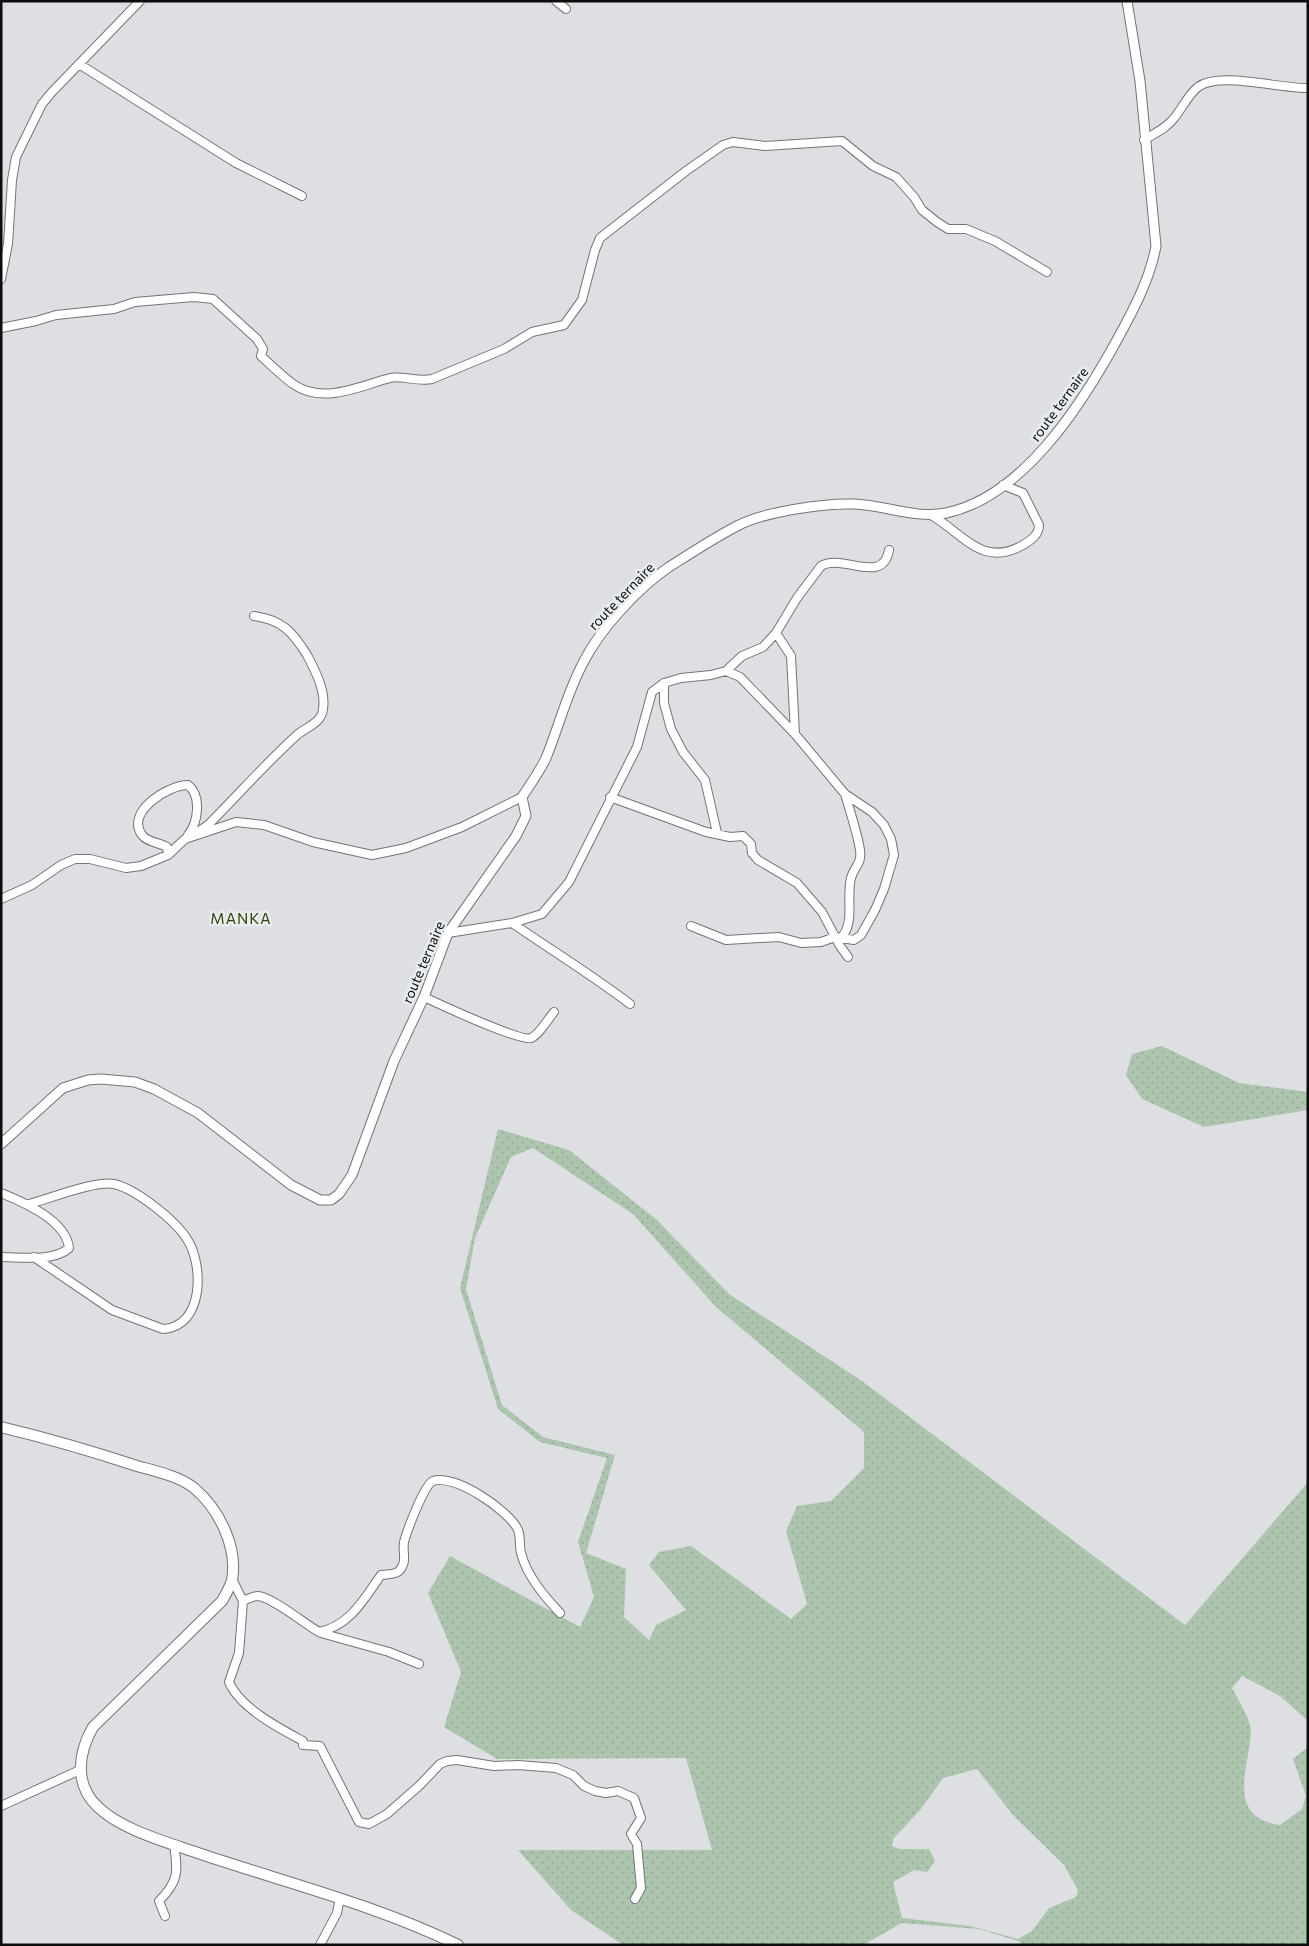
<svg xmlns="http://www.w3.org/2000/svg" width="1309" height="1946" font-family="Commissioner,sans-serif">
	<style>
		.grass { fill: url(#grass-dots); fill-rule: evenodd }
		.lines { fill: none; stroke-linecap: round; stroke-linejoin: round }
		.minor-casing { stroke: #727477; stroke-width: 10 }
		.tertiary-casing { stroke: #727477; stroke-width: 11 }
		.secondary-casing { stroke: #727477; stroke-width: 12 }
		.minor { stroke: #fff; stroke-width: 8 }
		.tertiary { stroke: #fff; stroke-width: 9 }
		.secondary { stroke: #fff; stroke-width: 10 }
		.labels { text-anchor: middle; dominant-baseline: central; stroke-width: 5; stroke-linejoin: round; paint-order: stroke }
		.street-label { font-size: 14px; fill: #0c0d0e; stroke: #eaedf0 }
		.neighbourhood-label { font-size: 15px; letter-spacing: 1px; fill: #334107; stroke: #eaedf0 }
	</style>
	<defs>
		<pattern id="grass-dots" width="8" height="8" patternUnits="userSpaceOnUse" patternTransform="scale(1.25)"><rect width="8" height="8" fill="#adc5ae"/><path d="M2 2h.1M6 6h.1" fill="none" stroke="#94a894" stroke-width="1.8" stroke-linecap="round"/></pattern>
	</defs>
	<rect width="100%" height="100%" fill="#dddfe3"/>
	<path class="grass" d="M1162,1046L1239,1083L1308,1092V1110L1204,1127L1142,1099L1126,1075L1132,1054Z
		M498,1129L569,1150L657,1220L729,1294L862,1381L1185,1625L1308,1482V1721L1280,1696L1242,1676L1232,1688C1237,1697 1251,1721 1251,1730C1250,1766 1224,1817 1280,1825L1302,1809L1306,1796L1293,1759L1308,1747V1945H1021V1942L979,1929L902,1923L863,1945H623L571,1910L518,1850H712L686,1758L497,1759L444,1727L461,1672L428,1593L450,1556L580,1627L594,1597L578,1542L607,1458L540,1442L498,1409L460,1288ZM533,1148L633,1214L716,1307L864,1432V1468L831,1501L797,1506L786,1531L807,1604L791,1619L691,1546L659,1552L649,1565L686,1610L656,1625L649,1640L624,1617L626,1569L586,1553L615,1455L543,1437L502,1405L466,1289L475,1238L511,1157ZM977,1769L1013,1815L1064,1865L1078,1890L1076,1897L1049,1908L1032,1931L1018,1939L970,1926L902,1918L893,1882L914,1870L927,1872L935,1861L929,1849H899L892,1846L893,1839L921,1809L943,1778Z"/>
	<g class="lines">
		<defs>
			<path id="minor" d="M556,1L566,9
				M79,64L236,163L302,196
				M1144,140C1155,133 1167,128 1175,117C1183,107 1188,95 1198,87C1220,71 1280,89 1308,88
				M1,279L8,244L12,180L16,157L42,104L52,92L140,1
				M1,328L36,321L56,315L114,309L135,302L194,297L213,299L257,339L263,349L261,356C272,366 282,376 293,384C323,405 360,386 390,378C400,375 418,382 432,379L504,349L532,332L564,325L582,300L595,250L600,238L686,171L723,145L733,142L765,146L842,141L873,166L896,177L914,197L922,210L937,222L948,229H966L995,241L1047,272
				M931,515C964,534 982,568 1023,545C1031,540 1039,535 1039,525L1023,493L1003,485
				M726,671L742,656L763,647L776,633
				M664,683V703L671,729L683,752L705,780L717,833
				M795,734L791,656L776,633L797,598L821,566C842,553 883,586 889,550
				M610,797L706,832L730,837L743,836L751,844L752,853L758,860L797,883L822,912L840,946L848,957
				M196,833L208,825C238,795 266,763 297,735C306,727 322,723 323,709C326,691 315,670 307,655C292,631 282,620 254,616
				M168,855L167,847C160,843 147,842 142,835C125,812 168,785 188,785C202,796 198,823 188,835
				M1,899L32,885L61,865L75,859H90L126,868L141,866L168,855L185,839L236,822L264,825L313,842L372,855L406,848L462,827L522,797
				M512,923C551,950 592,975 630,1004
				M448,933L512,923L542,914L569,882L637,747L652,692L664,683L681,678L711,675L726,671L740,677L795,734L845,794L872,812L884,825L891,839L894,855L884,889L875,910L861,935L854,940L835,937L821,942L801,943L779,937L726,940L691,926
				M842,937C855,921 846,898 851,878C854,866 862,865 860,850C857,831 850,812 845,794
				M424,997C439,1004 521,1042 531,1038C539,1035 548,1019 554,1012
				M1,1193C23,1202 66,1220 69,1248C54,1262 21,1257 1,1257
				M29,1204C49,1199 96,1180 114,1184C136,1189 175,1220 187,1239C204,1265 204,1327 163,1329L112,1310L34,1257
				M232,1579L243,1601L239,1653L229,1682C240,1708 279,1728 303,1741V1745L320,1746L359,1822L369,1824L387,1814L420,1785L440,1764L447,1761L457,1760L494,1766L518,1765L556,1768L573,1775L584,1786L595,1791L606,1793L618,1791L634,1798L641,1818L631,1834L637,1844L641,1888L635,1899
				M243,1601C247,1599 254,1596 258,1596C272,1597 305,1624 319,1632C350,1626 364,1599 381,1575C387,1574 395,1575 399,1571C408,1562 402,1552 404,1542C407,1531 424,1485 433,1481C454,1473 510,1511 518,1530C521,1537 519,1546 521,1553C527,1576 544,1596 560,1613
				M321,1633L389,1652L419,1664
				M1,1806L80,1770
				M165,1916L159,1901C179,1881 178,1872 174,1844
				M320,1945L337,1913L340,1898"/>
			<path id="tertiary" d="M1,1144L63,1088L88,1080L101,1079L135,1082L154,1089L198,1113L291,1185L320,1200H331L339,1194L352,1175L394,1061L424,997L448,933L516,836L526,816L522,797C530,785 540,771 546,758C559,726 567,693 583,663C600,629 638,588 669,567C691,553 714,538 737,526C763,512 824,503 854,504C885,505 915,519 946,513C1023,497 1082,404 1117,340C1133,311 1150,279 1156,246L1140,81L1127,1"/>
			<path id="secondary" d="M1,1427C47,1438 92,1451 137,1466C155,1471 179,1476 194,1488C219,1509 238,1547 232,1580C230,1587 226,1594 222,1601L93,1727C78,1753 74,1785 98,1807C121,1830 170,1843 201,1854C287,1883 376,1905 458,1945"/>
		</defs>
		<use href="#minor" class="minor-casing"/>
		<use href="#tertiary" class="tertiary-casing"/>
		<use href="#secondary" class="secondary-casing"/>
		<use href="#minor" class="minor"/>
		<use href="#tertiary" class="tertiary"/>
		<use href="#secondary" class="secondary"/>
	</g>
	<g class="labels">
		<g class="street-label">
			<text transform="translate(1059 404) rotate(-54)">route ternaire</text>
			<text transform="translate(621 596) rotate(-46)">route ternaire</text>
			<text transform="translate(423 962) rotate(-67)">route ternaire</text>
		</g>
		<g class="neighbourhood-label">
			<text x="241" y="918">MANKA</text>
		</g>
	</g>
	<rect width="1309" height="1946" fill="none" stroke="#0c0d0e" stroke-width="5"/>
</svg>
